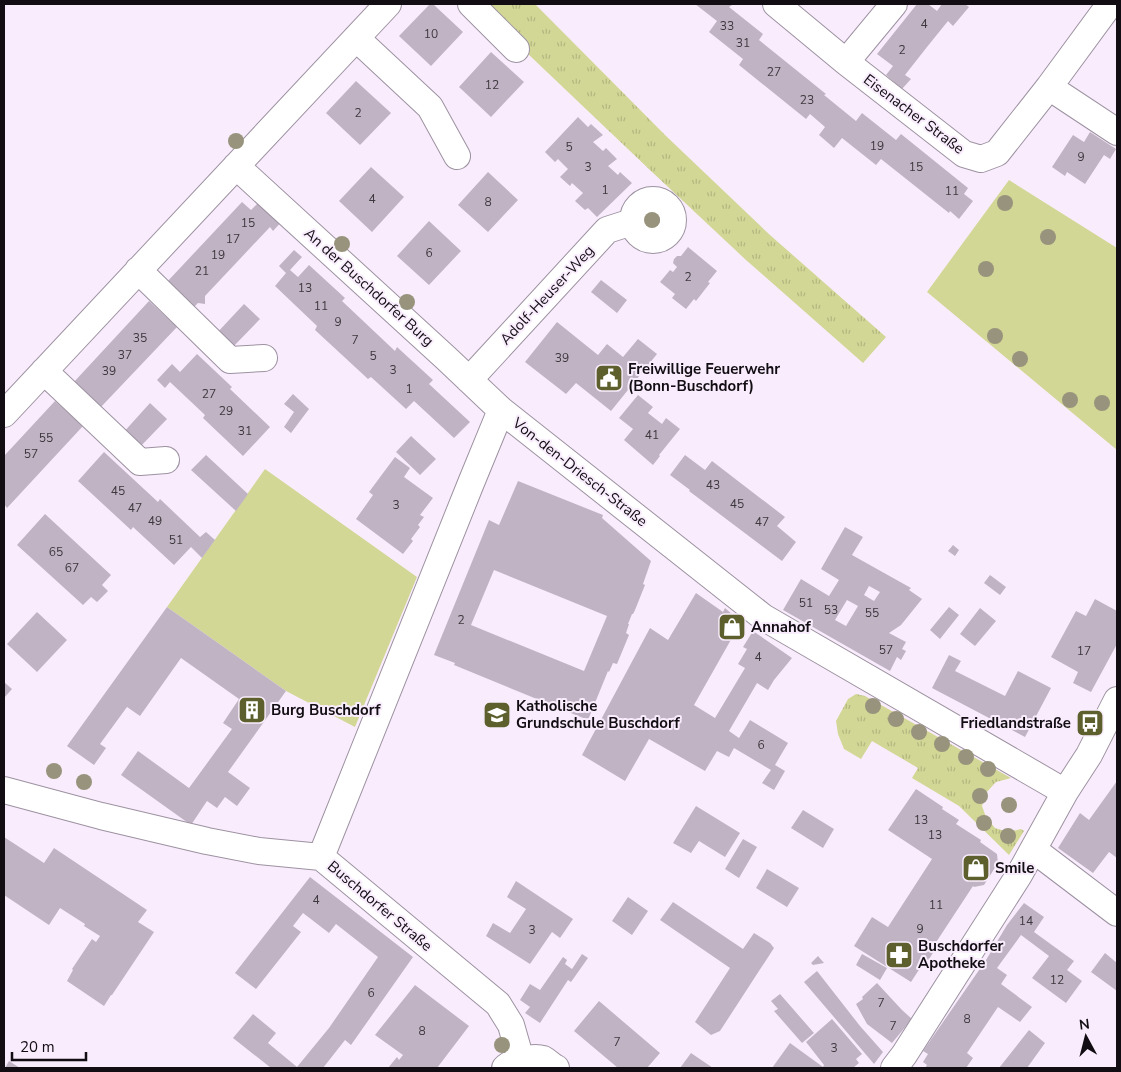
<svg xmlns="http://www.w3.org/2000/svg" width="1121" height="1072" font-family="'Nunito Sans',sans-serif">
	<style>
		.grass { fill: url(#grass-tufts) }
		.park { fill: #d2d796 }
		.building { fill: #c0b4c4; fill-rule: evenodd }
		.lines { fill: none; stroke-linecap: round; stroke-linejoin: round }
		.minor-casing { stroke: #9d92a1; stroke-width: 28 }
		.minor { stroke: #fff; stroke-width: 26 }
		.tree { fill: #97937c }
		.labels { text-anchor: middle; dominant-baseline: central; stroke-width: 4; stroke-linejoin: round; paint-order: stroke }
		.number-label { font-size: 12px; fill: #3d373e }
		.street-label { font-size: 15px; fill: #110d12; stroke: #f9edfd }
		.poi-label { font-size: 15px; font-weight: bold; fill: #110d12; stroke: #f9edfd; text-anchor: start }
	</style>
	<defs>
		<pattern id="grass-tufts" width="24" height="20" patternUnits="userSpaceOnUse" patternTransform="scale(1.25)"><rect width="24" height="20" fill="#d2d796"/><path d="M3 7l-1-3M5 7V3M7 7l1-3M15 17l-1-3M17 17v-4M19 17l1-3" fill="none" stroke="#b3b780"/></pattern>
	</defs>
	<rect width="100%" height="100%" fill="#f9edfd"/>
	<path class="grass" d="M480,4H535L665,135L770,235L886,337L863,363L746,260L651,171L527,53Z
		M856,694L865,696L1011,778L996,782L986,793L982,806L986,817L995,828L1008,832L1021,829L1024,831L1009,855L959,806L912,778L918,768L872,741L861,759L844,749L838,734L836,721L848,699Z"/>
	<path class="park" d="M1009,180L1117,248V450L927,292Z
		M265,469L417,577L355,727L286,691L167,607Z"/>
	<path class="building" d="M430,4H433L463,32L431,66L399,36Z
		M695,4H731L732,5L729,7L763,34L759,40L826,94L824,95L856,121L862,113L896,140L901,134L968,188L964,194L973,201L959,219L950,211L949,213L881,159L876,165L842,138L834,148L819,135L825,127L810,114L806,119L739,65L743,59L709,32L717,21Z
		M917,4H928L937,11L942,4H965L969,7L953,26L948,21L927,47L905,75L911,79L902,89L886,75L893,66L877,54Z
		M491,52L524,82L491,117L459,87Z
		M356,81L391,113L360,145L326,113Z
		M578,117L588,127L591,124L603,135L593,142L603,151L606,148L617,159L608,166L618,175L620,172L632,183L597,217L588,208L585,210L575,201L583,193L572,183L570,186L560,177L568,169L558,159L555,162L545,152Z
		M1090,132L1116,149L1110,159L1104,155L1085,184L1067,172L1065,176L1052,167L1073,135L1084,142Z
		M371,167L404,197L372,232L339,201Z
		M488,172L518,200L488,232L458,205Z
		M261,200L283,220L273,231L270,227L205,296V304L198,303L193,308L166,283L242,202L251,210Z
		M429,221L461,251L429,285L397,256Z
		M688,247L717,271L708,282L710,283L696,301L694,299L686,309L672,298L675,294L660,282L670,270L673,272L677,267L673,263L674,259L677,256H681Z
		M294,250L302,257L290,270L298,277L309,265L345,298L342,301L395,351L397,347L433,380L429,384L470,422L454,438L414,401L406,409L371,377L368,379L315,330L317,326L275,286L286,273L279,266Z
		M601,280L627,300L617,313L591,292Z
		M149,301L177,327L100,408L73,383Z
		M244,304L260,319L231,349L215,335Z
		M557,322L598,355L607,344L623,357L638,339L657,354L611,411L576,383L566,394L525,362Z
		M197,354L232,387L230,389L270,427L243,456L203,418L205,415L170,382L165,388L157,380L172,364L180,372Z
		M293,394L309,409L291,433L284,427L294,412L284,404Z
		M638,395L653,407L648,413L662,424L666,418L680,429L659,455L660,456L653,465L624,440L633,429L619,418Z
		M55,401L83,426L7,508L4,504V456Z
		M150,403L167,419L138,449L122,434Z
		M411,436L436,459L420,475L396,452Z
		M104,452L158,502L160,499L200,537L206,532L215,540L202,558L191,547L174,565L133,527L131,530L78,481Z
		M206,455L248,494L236,511L191,470Z
		M685,455L705,470L712,461L785,517L777,526L796,542L782,561L689,491L690,490L670,475Z
		M395,457L410,468L404,477L433,498L420,515L424,517L418,525L420,527L411,539L413,541L403,554L356,519L373,495L369,492Z
		M518,481L603,515L602,518L651,561L643,584L645,585L635,610L633,614H632L628,624H629L626,633L629,635L617,664L613,663L609,672L608,671L588,720L454,665L455,663L434,655L489,520L499,525ZM494,570L607,616L584,671L471,625Z
		M45,514L111,575L102,585L108,591L97,602L91,597L83,605L17,545Z
		M845,527L863,537L852,555L911,588L909,590L922,599L901,625L889,633L906,642L902,649L906,651L901,660L897,657L890,671L783,610L801,579L829,596L839,580L821,569ZM869,586L880,592L874,601L864,595ZM847,600L858,606L846,626L835,620Z
		M953,545L959,550L955,556L948,551Z
		M990,575L1006,587L1000,595L984,583Z
		M696,593L723,612L725,608L741,622L694,705L715,718L745,668L738,664L747,649L743,647L753,631L792,658L774,680L768,690L757,683L729,731L739,738L750,720L788,743L775,765L785,771L774,790L762,783L771,770L734,748L729,757L717,751L705,771L649,739L625,781L582,755L650,628L668,640Z
		M1095,599L1117,611V644L1091,692L1073,683L1078,672L1051,657L1076,611L1086,616Z
		M167,607L286,691L228,772L250,788L237,806L225,797L217,808L207,801L191,825L121,775L138,751L189,788L232,729L223,723L239,699L181,658L140,716L127,707L100,744L106,748L94,765L67,746Z
		M949,607L959,615L940,639L930,630Z
		M980,608L996,621L975,646L960,634Z
		M37,612L67,640L37,672L7,644Z
		M949,655L961,661L955,671L1005,696L1018,671L1051,688L1025,737L932,688Z
		M4,682L12,689L4,698Z
		M1117,781V858L1109,852L1093,873L1058,848L1080,813L1089,820Z
		M916,789L943,807L942,809L959,820L956,824L981,840L980,842L997,854L998,863L984,885L974,887L973,886L931,950L934,951L928,961L926,959L911,982L854,946L872,917L888,927L932,859L888,830Z
		M696,806L740,833L725,857L699,841L691,853L673,843Z
		M803,810L834,829L823,848L791,828Z
		M4,837L44,863L54,848L147,910L138,922L154,932L112,995H111L104,1006L67,981L73,970L72,969L92,939L96,942L100,936L84,926L85,924L60,908L49,925L4,895Z
		M743,839L757,847L739,878L725,869Z
		M767,869L799,888L787,907L756,888Z
		M310,877L413,957L351,1045L345,1040L323,1068H271L233,1038L253,1014L276,1033L268,1043L297,1067L329,1028L378,957L336,924L329,933L303,913L293,926L301,932L256,989L235,973Z
		M516,881L573,919L560,938L552,932L530,964L486,936L493,923L510,933L526,909L507,897Z
		M628,897L648,911L632,935L612,921Z
		M673,902L743,949L754,933L770,943L774,948L720,1031L711,1035L695,1022L730,968L660,920Z
		M1024,903L1044,917L1034,932L1074,961L1067,970L1082,981L1066,1003L1032,978L1049,956L1021,935L997,968L1007,975L1001,984L1032,1007L1020,1022L998,1007L967,1053L973,1058L966,1068H925L927,1065L923,1062L928,1054L923,1051L986,960L1007,925Z
		M1105,953L1117,963V991L1091,972Z
		M582,954L588,958L571,982L568,980L540,1023L525,1013L530,1007L520,1000L530,984L540,990L563,957L567,960L565,964L572,969Z
		M862,954L887,968L880,980L856,965Z
		M818,956L824,963L813,965L811,963Z
		M817,971L860,1026L883,1052L874,1064L804,982Z
		M877,983L902,1010L912,1019L892,1043L867,1024L856,1004L863,999L862,997Z
		M415,985L469,1026L437,1068H388L397,1057L399,1060L403,1055L375,1035Z
		M780,994L814,1033L802,1043L774,1011L778,1009L771,1001Z
		M599,1001L660,1053L647,1068H618L574,1031Z
		M832,1019L862,1054L856,1059L859,1063L853,1068L847,1067L846,1068H772L790,1043L823,1067L824,1065L806,1042Z
		M1029,1030L1045,1043L1027,1068H999Z
		M691,1053L713,1068H680Z
		M9,1061L20,1068H5Z"/>
	<g class="lines">
		<defs>
			<path id="minor" d="M471,4L516,49
				M776,4L846,62L964,154L981,159L997,153L1049,87L1117,132
				M356,38L430,107L457,156
				M846,62L894,4
				M1049,87L1110,4
				M236,166L446,358L501,410L763,617L1065,792
				M633 220a20 20 0 1 1 40 0a20 20 0 1 1-40 0Z
				M138,270L230,360L264,358
				M44,371L140,462L166,460
				M469,380L607,230L632,222
				M4,414L388,4
				M4,790L101,816L207,841L259,851L321,857L498,1004L511,1025L521,1060
				M1034,850L1117,913
				M321,857L471,483L501,410
				M505,1068C511,1061 533,1056 543,1059C547,1061 552,1066 556,1068
				M894,1068L904,1055L1019,875L1065,792L1089,755L1117,700"/>
		</defs>
		<use href="#minor" class="minor-casing"/>
		<use href="#minor" class="minor"/>
	</g>
	<g class="tree">
		<circle cx="236" cy="141" r="8"/>
		<circle cx="1005" cy="203" r="8"/>
		<circle cx="652" cy="220" r="8"/>
		<circle cx="1048" cy="237" r="8"/>
		<circle cx="342" cy="244" r="8"/>
		<circle cx="986" cy="269" r="8"/>
		<circle cx="407" cy="302" r="8"/>
		<circle cx="995" cy="336" r="8"/>
		<circle cx="1020" cy="359" r="8"/>
		<circle cx="1070" cy="400" r="8"/>
		<circle cx="1102" cy="403" r="8"/>
		<circle cx="873" cy="706" r="8"/>
		<circle cx="896" cy="719" r="8"/>
		<circle cx="919" cy="732" r="8"/>
		<circle cx="942" cy="744" r="8"/>
		<circle cx="966" cy="757" r="8"/>
		<circle cx="988" cy="769" r="8"/>
		<circle cx="54" cy="771" r="8"/>
		<circle cx="84" cy="782" r="8"/>
		<circle cx="980" cy="796" r="8"/>
		<circle cx="1009" cy="805" r="8"/>
		<circle cx="984" cy="823" r="8"/>
		<circle cx="1008" cy="836" r="8"/>
		<circle cx="502" cy="1045" r="8"/>
	</g>
	<defs>
		<symbol id="civic-square" viewBox="-11 -11 22 22"><rect x="-9" y="-9" width="18" height="18" rx="4" fill="#5d602d" stroke="#f9edfd"/><path d="M-.6-6.5H3V-4.5H.6V-3L4-1V1h2V6H-6V1h2V-1L-.6-3ZM-1.2 2.5V6h2.4V2.5Z" fill="#fff"/></symbol>
		<symbol id="shop-square" viewBox="-11 -11 22 22"><rect x="-9" y="-9" width="18" height="18" rx="4" fill="#5d602d" stroke="#f9edfd"/><path d="M-5-2.5h2.3a2.7 3.5 0 0 1 5.4 0H5L5.5 6h-11ZM-1.5-2.5h3a1.5 2.3 0 0 0-3 0Z" fill="#fff"/></symbol>
		<symbol id="building-square" viewBox="-11 -11 22 22"><rect x="-9" y="-9" width="18" height="18" rx="4" fill="#5d602d" stroke="#f9edfd"/><path d="M-4-6H4V6H1V3H-1V6H-4ZM-2.5-4.3h1.7v1.8h-1.7ZM.8-4.3h1.7v1.8H.8ZM-2.5-1h1.7V.8h-1.7ZM.8-1h1.7V.8H.8Z" fill="#fff"/></symbol>
		<symbol id="school-square" viewBox="-11 -11 22 22"><rect x="-9" y="-9" width="18" height="18" rx="4" fill="#5d602d" stroke="#f9edfd"/><path d="M0-5L7-2L0 1L-7-2ZM-4 1L0 2.5L4 1V4Q0 6-4 4Z" fill="#fff"/></symbol>
		<symbol id="bus-square" viewBox="-11 -11 22 22"><rect x="-9" y="-9" width="18" height="18" rx="4" fill="#5d602d" stroke="#f9edfd"/><path d="M-5-6H5V4H4V6H2V4H-2V6H-4V4H-5ZM-3.5-4V0h7V-4ZM-3.5 1.2v1.5H-2V1.2ZM2 1.2v1.5H3.5V1.2Z" fill="#fff"/></symbol>
		<symbol id="pharmacy-square" viewBox="-11 -11 22 22"><rect x="-9" y="-9" width="18" height="18" rx="4" fill="#5d602d" stroke="#f9edfd"/><path d="M-2-6h4v4h4v4h-4v4h-4v-4h-4v-4h4Z" fill="#fff"/></symbol>
	</defs>
	<g fill-rule="evenodd">
		<use href="#civic-square" x="593" y="362" width="32" height="32"/>
		<use href="#shop-square" x="716" y="611" width="32" height="32"/>
		<use href="#building-square" x="236" y="694" width="32" height="32"/>
		<use href="#school-square" x="481" y="699" width="32" height="32"/>
		<use href="#bus-square" x="1074" y="707" width="32" height="32"/>
		<use href="#shop-square" x="960" y="852" width="32" height="32"/>
		<use href="#pharmacy-square" x="883" y="939" width="32" height="32"/>
	</g>
	<g class="labels">
		<g class="number-label">
			<text x="924" y="24">4</text>
			<text x="727" y="26">33</text>
			<text x="431" y="34">10</text>
			<text x="743" y="43">31</text>
			<text x="902" y="50">2</text>
			<text x="774" y="72">27</text>
			<text x="492" y="85">12</text>
			<text x="807" y="100">23</text>
			<text x="358" y="113">2</text>
			<text x="877" y="146">19</text>
			<text x="569" y="147">5</text>
			<text x="1081" y="157">9</text>
			<text x="588" y="167">3</text>
			<text x="916" y="167">15</text>
			<text x="605" y="190">1</text>
			<text x="952" y="191">11</text>
			<text x="372" y="199">4</text>
			<text x="488" y="202">8</text>
			<text x="248" y="223">15</text>
			<text x="233" y="239">17</text>
			<text x="429" y="253">6</text>
			<text x="218" y="255">19</text>
			<text x="202" y="271">21</text>
			<text x="688" y="277">2</text>
			<text x="305" y="288">13</text>
			<text x="321" y="306">11</text>
			<text x="338" y="322">9</text>
			<text x="140" y="338">35</text>
			<text x="355" y="340">7</text>
			<text x="125" y="355">37</text>
			<text x="373" y="356">5</text>
			<text x="562" y="358">39</text>
			<text x="393" y="370">3</text>
			<text x="109" y="371">39</text>
			<text x="409" y="389">1</text>
			<text x="209" y="394">27</text>
			<text x="226" y="411">29</text>
			<text x="245" y="431">31</text>
			<text x="652" y="435">41</text>
			<text x="46" y="438">55</text>
			<text x="31" y="454">57</text>
			<text x="713" y="485">43</text>
			<text x="118" y="491">45</text>
			<text x="737" y="504">45</text>
			<text x="396" y="505">3</text>
			<text x="135" y="508">47</text>
			<text x="155" y="521">49</text>
			<text x="762" y="522">47</text>
			<text x="176" y="540">51</text>
			<text x="56" y="552">65</text>
			<text x="72" y="568">67</text>
			<text x="806" y="603">51</text>
			<text x="831" y="610">53</text>
			<text x="872" y="613">55</text>
			<text x="461" y="620">2</text>
			<text x="886" y="650">57</text>
			<text x="1084" y="651">17</text>
			<text x="758" y="657">4</text>
			<text x="761" y="745">6</text>
			<text x="921" y="820">13</text>
			<text x="935" y="835">13</text>
			<text x="316" y="900">4</text>
			<text x="936" y="905">11</text>
			<text x="1026" y="921">14</text>
			<text x="920" y="929">9</text>
			<text x="532" y="930">3</text>
			<text x="1057" y="980">12</text>
			<text x="371" y="993">6</text>
			<text x="881" y="1003">7</text>
			<text x="967" y="1019">8</text>
			<text x="893" y="1026">7</text>
			<text x="422" y="1031">8</text>
			<text x="617" y="1042">7</text>
			<text x="834" y="1048">3</text>
		</g>
		<g class="street-label">
			<text transform="translate(914 114) rotate(37)">Eisenacher Straße</text>
			<text transform="translate(369 287) rotate(42)">An der Buschdorfer Burg</text>
			<text transform="translate(547 295) rotate(-47)">Adolf-Heuser-Weg</text>
			<text transform="translate(580 472) rotate(38)">Von-den-Driesch-Straße</text>
			<text transform="translate(380 906) rotate(40)">Buschdorfer Straße</text>
		</g>
		<g class="poi-label">
			<text x="628" y="369">Freiwillige Feuerwehr<tspan x="628" dy="17">(Bonn-Buschdorf)</tspan></text>
			<text x="751" y="627">Annahof</text>
			<text x="516" y="706">Katholische<tspan x="516" dy="17">Grundschule Buschdorf</tspan></text>
			<text x="271" y="710">Burg Buschdorf</text>
			<text x="1071" y="723" text-anchor="end">Friedlandstraße</text>
			<text x="995" y="868">Smile</text>
			<text x="918" y="946">Buschdorfer<tspan x="918" dy="17">Apotheke</tspan></text>
		</g>
	</g>
	<rect width="1121" height="1072" fill="none" stroke="#110d12" stroke-width="10"/>
	<g transform="translate(1086 1037) rotate(353)" stroke="#f9edfd" stroke-width="4" paint-order="stroke">
	<path d="M0-4L9 19L0 12L-9 19Z" fill="#110d12"/>
	<text y="-8" font-size="14" font-weight="bold" text-anchor="middle" fill="#110d12">N</text>
	</g>
	<path d="M12 1052v8h74v-8" fill="none" stroke="#110d12" stroke-width="2.5"/>
	<text x="20" y="1052" font-size="15" fill="#110d12" stroke="#f9edfd" stroke-width="4" paint-order="stroke">20 m</text>
</svg>
